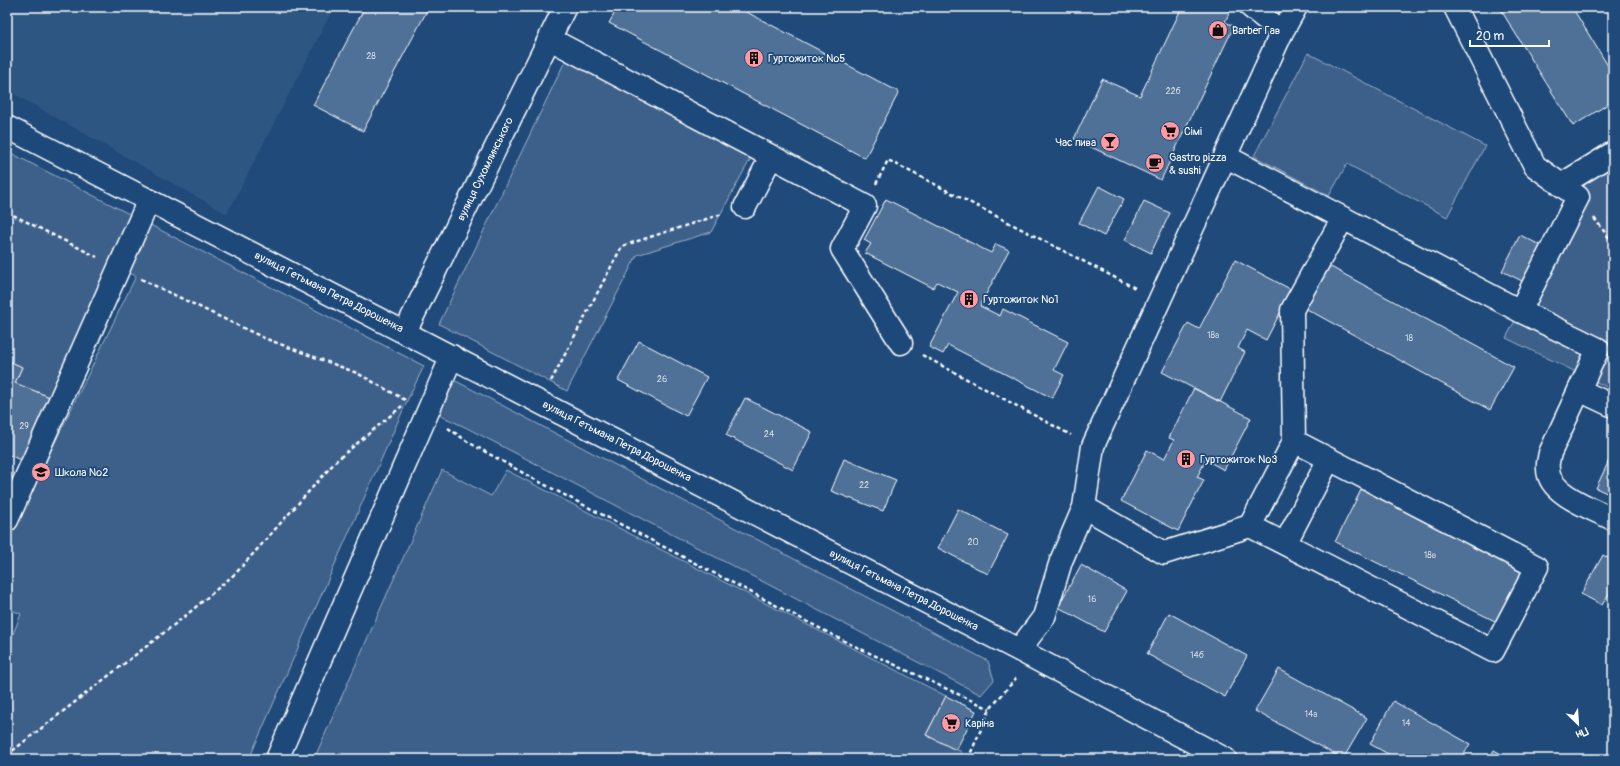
<svg xmlns="http://www.w3.org/2000/svg" width="1620" height="766" font-family="Pangolin,sans-serif">
	<style>
		.built { fill: #2e5683 }
		.green { fill: #3c618b; stroke: #9eb0c5 }
		.building { fill: #507197; stroke: #fff }
		.lines { fill: none; stroke-linecap: round; stroke-linejoin: round }
		.minor-casing { stroke: #fff; stroke-width: 25 }
		.path { stroke: #fff; stroke-width: 2.5; stroke-dasharray: 4 3; stroke-linecap: butt }
		.minor { stroke: #1f4a7a; stroke-width: 22 }
		.labels { text-anchor: middle; dominant-baseline: central; stroke-width: 3.5; stroke-linejoin: round; paint-order: stroke }
		.number-label { font-size: 9px; fill: #d3dce5 }
		.poi-label { font-size: 11px; fill: #fff; stroke: #1f4a7a; text-anchor: start }
		.street-label { font-size: 11px; fill: #fff; stroke: #1f4a7a }
	</style>
	<rect width="100%" height="100%" fill="#1f4a7a"/>
	<filter id="ink" filterUnits="userSpaceOnUse"><feTurbulence type="fractalNoise" baseFrequency=".025" numOctaves="2"/><feDisplacementMap in="SourceGraphic" scale="8" xChannelSelector="R" yChannelSelector="G"/><feConvolveMatrix kernelMatrix="1 2 1 2 8 2 1 2 1" color-interpolation-filters="sRGB"/></filter>
	<g filter="url(#ink)">
		<path class="built" d="M7,7H334L227,214L7,90Z"/>
		<path class="green" d="M1308,53L1485,146L1447,217L1347,164L1329,196L1254,156Z
			M568,55L753,154L711,232L637,255L567,391L439,324Z
			M7,151L424,366L407,401L249,759H7V649L21,614L7,608V541L136,276L119,268L52,398L15,383L22,367L7,360Z
			M1613,162V390L1506,338L1589,176Z
			M456,381L988,661L994,680L981,695L465,427L439,415L445,386Z
			M442,470L491,496L506,470L946,696L926,735L962,752L959,759H314Z"/>
		<path class="building" d="M365,7H429L363,131L313,105Z
			M618,7H737L899,92L865,158L609,23Z
			M1182,7H1226L1231,9L1225,22L1234,26L1161,180L1074,139L1102,79L1140,96Z
			M1499,7H1572L1613,74V101L1573,126Z
			M1099,186L1124,199L1104,236L1079,223Z
			M886,199L991,253L996,244L1009,250L980,306L1000,316L1003,309L1068,342L1054,370L1064,375L1052,398L948,345L943,354L929,347L958,292L937,282L933,288L865,253L871,244L864,240Z
			M1144,201L1170,213L1151,253L1125,240Z
			M1520,235L1546,248L1528,284L1502,271Z
			M1235,260L1292,290L1266,340L1247,330L1238,348L1245,352L1220,402L1162,372L1188,323L1199,329Z
			M1329,266L1514,367L1490,410L1305,308Z
			M639,341L707,377L686,416L618,380Z
			M7,360L22,367L15,383L52,398L25,462L7,454Z
			M1194,388L1251,418L1224,470L1206,460L1197,477L1204,480L1178,531L1121,501L1147,450L1164,459L1174,440L1169,438Z
			M745,398L812,432L793,470L726,435Z
			M1613,452V496L1596,488Z
			M844,459L896,480L883,511L831,491Z
			M1362,488L1526,568L1499,623L1335,542Z
			M958,509L1008,535L988,574L938,548Z
			M1603,555L1613,561V593L1610,592L1602,605L1581,594Z
			M1081,565L1127,591L1104,632L1058,607Z
			M1169,613L1247,656L1225,697L1147,654Z
			M1279,669L1367,718L1343,759L1255,711Z
			M946,696L976,711L956,750L926,735Z
			M1393,701L1470,744L1461,759H1397L1370,744Z
			M1494,750L1510,759H1489Z"/>
		<g class="lines">
			<defs>
				<path id="minor" d="M1251,7L1282,32
					M1455,7L1535,166L1578,197L1520,311
					M550,39L865,206L842,249L901,343
					M7,127L1019,650L1225,759
					M1225,156L1520,311L1598,349L1550,453C1549,458 1547,464 1548,469C1548,494 1593,509 1613,519
					M1561,185L1613,153
					M745,207L771,157
					M405,332L565,7
					M1579,390L1613,406
					M1294,441L1329,459
					M1084,507L1164,553L1250,526L1493,651L1537,567L1329,459L1285,544
					M7,520L149,200
					M1250,526L1294,441L1292,310L1343,218
					M1019,650L1044,617L1061,561L1084,507L1093,446L1282,32L1296,7
					M277,759L452,356"/>
			</defs>
			<use href="#minor" class="minor-casing"/>
			<path class="path" d="M876,184L888,160L1137,289
				M7,212L97,257
				M1594,218L1613,243
				M141,279L264,338L357,373L407,401
				M922,355L1071,435
				M551,381L622,246L722,214
				M448,428L468,442L532,478L848,643L990,709
				M7,755L184,617L236,573L337,460L402,406
				M968,759L990,709L1017,677"/>
			<use href="#minor" class="minor"/>
		</g>
	</g>
	<defs>
		<symbol id="shop-disc" viewBox="-11 -11 22 22"><circle r="9.5" fill="#ff9aa2" stroke="#1f4a7a"/><path d="M-5-2.5h2.3a2.7 3.5 0 0 1 5.4 0H5L5.5 6h-11ZM-1.5-2.5h3a1.5 2.3 0 0 0-3 0Z" fill="#111"/></symbol>
		<symbol id="building-disc" viewBox="-11 -11 22 22"><circle r="9.5" fill="#ff9aa2" stroke="#1f4a7a"/><path d="M-4-6H4V6H1V3H-1V6H-4ZM-2.5-4.3h1.7v1.8h-1.7ZM.8-4.3h1.7v1.8H.8ZM-2.5-1h1.7V.8h-1.7ZM.8-1h1.7V.8H.8Z" fill="#111"/></symbol>
		<symbol id="supermarket-disc" viewBox="-11 -11 22 22"><circle r="9.5" fill="#ff9aa2" stroke="#1f4a7a"/><path d="M-6-5.5h2.5l.6 2H6L4.5 2H-2.5L-4.4-4H-6ZM-1.5 3.2a1.3 1.3 0 1 0 .1 0ZM3 3.2a1.3 1.3 0 1 0 .1 0Z" fill="#111"/></symbol>
		<symbol id="bar-disc" viewBox="-11 -11 22 22"><circle r="9.5" fill="#ff9aa2" stroke="#1f4a7a"/><path d="M-6-5H6L.8 .8V4.5H3.5V6h-7V4.5H-.8V.8Z" fill="#111"/></symbol>
		<symbol id="cafe-disc" viewBox="-11 -11 22 22"><circle r="9.5" fill="#ff9aa2" stroke="#1f4a7a"/><path d="M-5.5-4.5H6V0H3Q3 3.5 0 3.5H-2.5Q-5.5 3.5-5.5 0ZM3-3.2v2h1.7v-2ZM-6 4.5H4V6H-6Z" fill="#111"/></symbol>
		<symbol id="school-disc" viewBox="-11 -11 22 22"><circle r="9.5" fill="#ff9aa2" stroke="#1f4a7a"/><path d="M0-5L7-2L0 1L-7-2ZM-4 1L0 2.5L4 1V4Q0 6-4 4Z" fill="#111"/></symbol>
	</defs>
	<g fill-rule="evenodd">
		<use href="#shop-disc" x="1207" y="19" width="22" height="22"/>
		<use href="#building-disc" x="743" y="47" width="22" height="22"/>
		<use href="#supermarket-disc" x="1159" y="120" width="22" height="22"/>
		<use href="#bar-disc" x="1099" y="131" width="22" height="22"/>
		<use href="#cafe-disc" x="1144" y="152" width="22" height="22"/>
		<use href="#building-disc" x="958" y="288" width="22" height="22"/>
		<use href="#building-disc" x="1175" y="448" width="22" height="22"/>
		<use href="#school-disc" x="30" y="461" width="22" height="22"/>
		<use href="#supermarket-disc" x="940" y="712" width="22" height="22"/>
	</g>
	<g class="labels">
		<g class="number-label">
			<text x="371" y="56">28</text>
			<text x="1173" y="91">22б</text>
			<text x="1213" y="335">18а</text>
			<text x="1409" y="338">18</text>
			<text x="662" y="379">26</text>
			<text x="24" y="426">29</text>
			<text x="769" y="434">24</text>
			<text x="864" y="485">22</text>
			<text x="973" y="542">20</text>
			<text x="1430" y="555">18в</text>
			<text x="1092" y="599">16</text>
			<text x="1197" y="655">14б</text>
			<text x="1311" y="714">14а</text>
			<text x="1406" y="723">14</text>
		</g>
		<g class="poi-label">
			<text x="1232" y="30">Barber Гав</text>
			<text x="768" y="58">Гуртожиток №5</text>
			<text x="1184" y="131">Сімі</text>
			<text x="1096" y="142" text-anchor="end">Час пива</text>
			<text x="1169" y="157">Gastro pizza<tspan x="1169" dy="13">&amp; sushi</tspan></text>
			<text x="983" y="299">Гуртожиток №1</text>
			<text x="1200" y="459">Гуртожиток №3</text>
			<text x="55" y="472">Школа №2</text>
			<text x="965" y="723">Каріна</text>
		</g>
		<g class="street-label">
			<text transform="translate(485 169) rotate(-64)">вулиця Сухомлинського</text>
			<text transform="translate(329 292) rotate(27)">вулиця Гетьмана Петра Дорошенка</text>
			<text transform="translate(617 441) rotate(27)">вулиця Гетьмана Петра Дорошенка</text>
			<text transform="translate(904 590) rotate(27)">вулиця Гетьмана Петра Дорошенка</text>
		</g>
	</g>
	<rect width="1620" height="766" fill="none" stroke="#1f4a7a" stroke-width="24"/>
	<rect x="12" y="12" width="1596" height="742" fill="none" stroke="#fff" stroke-width="1.5" filter="url(#ink)"/>
	<g transform="translate(1578 724) rotate(155)" stroke="#1f4a7a" stroke-width="3" paint-order="stroke">
	<path d="M0-3L7 15L0 10L-7 15Z" fill="#ffffff"/>
	<text y="-6" font-size="11" font-weight="bold" text-anchor="middle" fill="#ffffff">Пн</text>
	</g>
	<path d="M1470 40v6h79v-6" fill="none" stroke="#ffffff" stroke-width="2"/>
	<text x="1476" y="40" font-size="12" fill="#ffffff" stroke="#1f4a7a" stroke-width="3" paint-order="stroke">20 m</text>
</svg>
